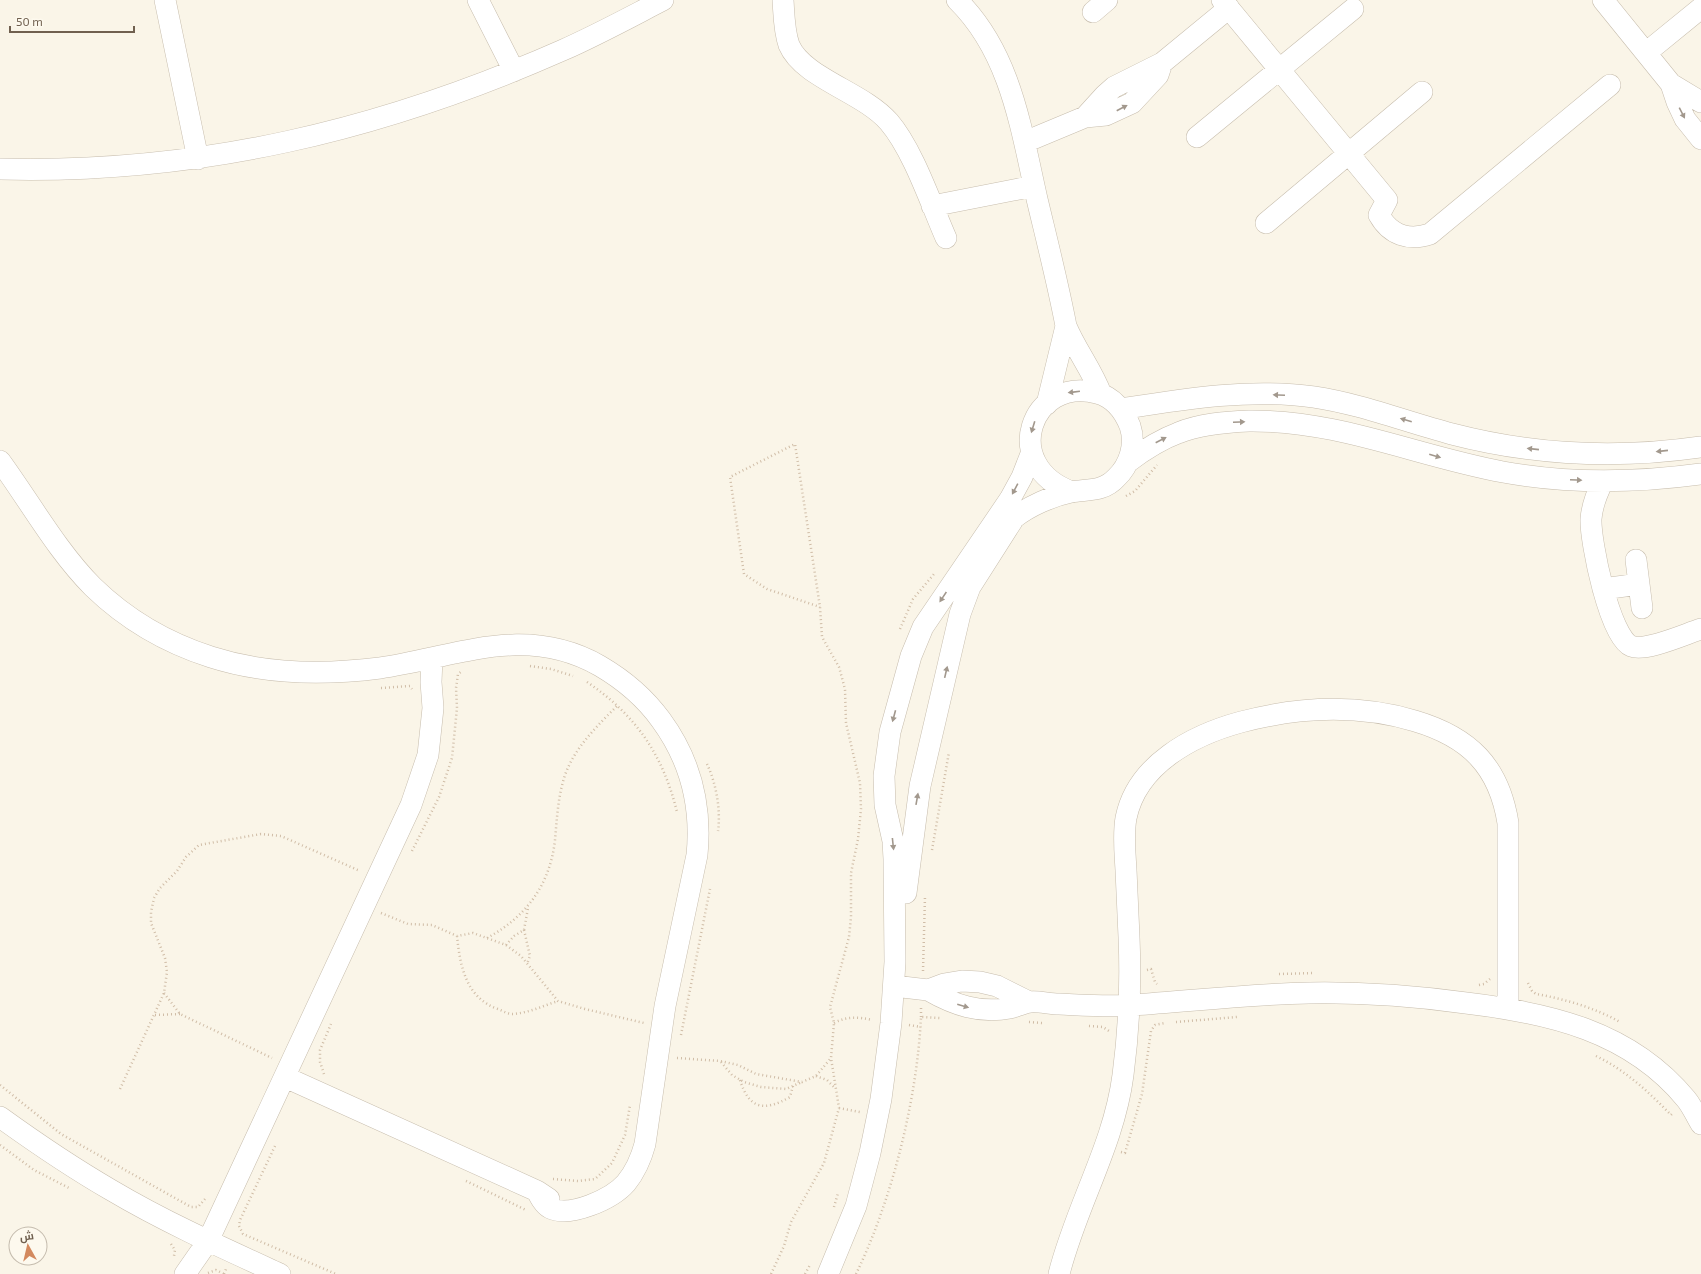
<svg xmlns="http://www.w3.org/2000/svg" width="1701" height="1274" font-family="'Exo 2',Cairo,sans-serif">
	<style>
		.lines { fill: none; stroke-linecap: round; stroke-linejoin: round }
		.minor-casing { stroke: #c7bdad; stroke-width: 22 }
		.path { stroke: #d0bda7; stroke-width: 2.5; stroke-dasharray: 1 3; stroke-linecap: butt }
		.minor { stroke: #fff; stroke-width: 21 }
		.oneway { fill: #a2988d }
	</style>
	<rect width="100%" height="100%" fill="#faf5e8"/>
	<g class="lines">
		<defs>
			<path id="minor" d="M165,0L198,159
				M478,0L514,71
				M783,0C784,15 784,31 789,45C803,78 863,92 889,122C913,150 931,204 946,238
				M957,0C1011,53 1021,129 1037,199C1047,241 1058,284 1066,326C1076,350 1092,370 1101,394
				M1222,0L1387,200
				M1603,0L1671,84L1677,102L1685,119L1701,139
				M1093,12L1107,0
				M1647,52L1701,8
				M1671,84L1701,102
				M1085,117L1105,95L1114,87L1162,63L1229,8
				M1197,137L1353,9
				M1025,142L1085,117L1106,115L1132,103L1158,75L1162,63
				M0,169C199,174 382,130 563,50C597,35 630,17 663,0
				M1387,200L1379,215C1390,235 1409,241 1430,234L1610,85
				M932,206L1034,186
				M1266,223L1422,92
				M1047,404L1066,326
				M1121,409C1184,399 1250,388 1314,397C1361,404 1406,422 1452,434C1533,455 1618,459 1701,447
				M0,461C30,502 57,551 93,587C126,619 167,643 211,657C264,674 325,675 380,668C456,657 525,623 600,666C624,680 645,698 661,720C691,761 702,805 697,855L665,1006L645,1144C641,1159 635,1172 626,1183C612,1199 570,1218 550,1208C544,1205 540,1197 537,1191
				M1128,462C1144,450 1159,440 1178,433C1200,424 1225,422 1249,421C1339,420 1416,456 1503,472C1568,484 1635,483 1701,474
				M1603,481C1597,493 1592,505 1591,519C1590,541 1610,638 1631,646C1646,652 1685,634 1701,629
				M1636,560L1642,608
				M1603,589L1639,584
				M906,893L920,786L960,614L970,587L1014,518C1029,506 1052,496 1071,492C1088,489 1103,492 1116,478C1130,465 1136,444 1130,426C1124,411 1113,397 1097,393C1031,376 999,465 1072,492
				M894,986L928,990L944,984L962,981L980,982L997,986L1029,1002
				M928,990C954,1005 980,1014 1010,1008C1017,1006 1023,1003 1030,1002C1039,1001 1049,1004 1059,1004C1083,1005 1108,1007 1133,1005C1192,1001 1251,994 1309,993C1362,992 1414,996 1466,1003C1549,1013 1630,1031 1686,1099C1692,1106 1696,1116 1701,1124
				M285,1077L537,1191L549,1199
				M0,1117C36,1143 73,1168 111,1190C165,1222 223,1248 280,1274
				M185,1274L208,1241L411,805L428,755L433,708L431,682L432,658
				M828,1274L856,1206L870,1153L881,1099L891,1023L895,962L894,859L893,841L885,805L884,776L890,732L911,656L923,627L1010,499L1022,477L1031,454
				M1059,1274C1076,1206 1114,1145 1123,1075C1129,1029 1131,983 1129,937C1128,915 1127,893 1126,870C1125,853 1123,835 1126,818C1137,764 1193,735 1241,722C1298,707 1358,704 1415,721C1469,737 1499,766 1508,823V1008"/>
		</defs>
		<use href="#minor" class="minor-casing"/>
		<path class="path" d="M1126,496L1135,491L1157,465
			M900,629L913,599L934,574
			M530,666L551,669L573,676
			M587,682C636,715 663,755 677,812
			M381,688L410,686L412,689
			M707,764C716,783 721,810 718,831
			M932,850L949,752
			M412,851L439,797L452,758L457,708L456,688L458,674L462,671
			M381,913L408,924L432,925L457,936L473,933L506,945L521,956L558,1001L585,1009L644,1023
			M524,930L530,956L527,964
			M457,936C460,966 466,998 498,1009C503,1011 508,1014 513,1014C528,1013 543,1006 558,1001
			M487,938C526,917 550,885 555,840C557,818 558,796 565,775C575,747 598,725 618,705
			M506,945L514,936L524,930L528,908
			M1147,970L1151,969L1155,982L1157,984
			M923,971L925,896
			M1279,974L1314,973
			M1528,983L1532,991L1536,994C1565,999 1595,1008 1620,1022
			M1479,985L1484,984L1490,979
			M164,993L180,1014L272,1058
			M155,1015L180,1014
			M921,1017V1008
			M1029,1022L1042,1023
			M1176,1022L1237,1017
			M834,1023C847,1016 858,1017 873,1020
			M909,1025L921,1027
			M1089,1026L1103,1027L1109,1031
			M681,1035L710,889
			M1596,1056C1625,1070 1649,1092 1671,1115L1673,1113
			M677,1058L720,1061L738,1065L756,1074L802,1082L816,1076L831,1058
			M721,1062L732,1075L744,1082L761,1087L786,1089L802,1082
			M324,1074L320,1062V1050L331,1024
			M816,1076L827,1080L835,1088
			M740,1080C749,1109 764,1112 790,1097L793,1086
			M0,1085L61,1134L191,1207H198L205,1199
			M120,1089L164,993L167,972L165,958L151,923V912L154,898L160,888L177,871L186,857L199,845L261,834L281,836L360,871
			M839,1108L860,1112
			M0,1145L34,1170L71,1189
			M275,1146L240,1220L239,1226L243,1234L336,1274
			M1121,1152L1125,1153L1142,1094L1151,1031L1155,1025L1165,1023
			M553,1179L578,1181L595,1179L612,1163L625,1135L630,1105
			M466,1181L526,1210
			M834,1207L838,1193
			M171,1244L175,1250L174,1256
			M208,1273L216,1270L224,1274
			M224,1274L226,1269
			M771,1274L784,1246L791,1222L824,1163L839,1108L831,1058L834,1023L830,1007L849,937L851,917V873L858,839L861,809L860,783L846,723L845,689L839,667L822,637L820,607L795,444L730,477L744,574L767,589L820,607
			M805,1274L810,1265
			M856,1274C892,1200 917,1100 921,1017L940,1018"/>
		<use href="#minor" class="minor"/>
	</g>
	<defs><path id="oneway-solid" d="M-6-.8H1V-3.2L6.5 0L1 3.2V.8H-6Z"/></defs>
	<g class="oneway">
		<use href="#oneway-solid" transform="translate(1122 108) rotate(-28)"/>
		<use href="#oneway-solid" transform="translate(1682 113) rotate(63)"/>
		<use href="#oneway-solid" transform="translate(1074 392) rotate(173)"/>
		<use href="#oneway-solid" transform="translate(1279 395) rotate(-178)"/>
		<use href="#oneway-solid" transform="translate(1406 420) rotate(-164)"/>
		<use href="#oneway-solid" transform="translate(1239 422) rotate(-2)"/>
		<use href="#oneway-solid" transform="translate(1033 427) rotate(107)"/>
		<use href="#oneway-solid" transform="translate(1161 440) rotate(-27)"/>
		<use href="#oneway-solid" transform="translate(1533 449) rotate(-174)"/>
		<use href="#oneway-solid" transform="translate(1662 451) rotate(174)"/>
		<use href="#oneway-solid" transform="translate(1435 456) rotate(16)"/>
		<use href="#oneway-solid" transform="translate(1576 480) rotate(3)"/>
		<use href="#oneway-solid" transform="translate(1015 489) rotate(118)"/>
		<use href="#oneway-solid" transform="translate(943 597) rotate(124)"/>
		<use href="#oneway-solid" transform="translate(946 672) rotate(-77)"/>
		<use href="#oneway-solid" transform="translate(894 716) rotate(105)"/>
		<use href="#oneway-solid" transform="translate(917 799) rotate(-80)"/>
		<use href="#oneway-solid" transform="translate(893 844) rotate(84)"/>
		<use href="#oneway-solid" transform="translate(963 1006) rotate(16)"/>
	</g>
	<g transform="translate(28 1246) rotate(352)"><circle r="19" fill="#fdf9ee" stroke="#c5bcae"/>
	<path d="M0-3L7 15L0 10L-7 15Z" fill="#d3895e"/>
	<text y="-6" font-size="11" font-weight="bold" text-anchor="middle" fill="#70604f">ش</text>
	</g>
	<path d="M10 26v6h124v-6" fill="none" stroke="#70604f" stroke-width="2"/>
	<text x="16" y="26" font-size="12" fill="#70604f" stroke="#fdf9ee" stroke-width="3" paint-order="stroke">50 m</text>
</svg>
